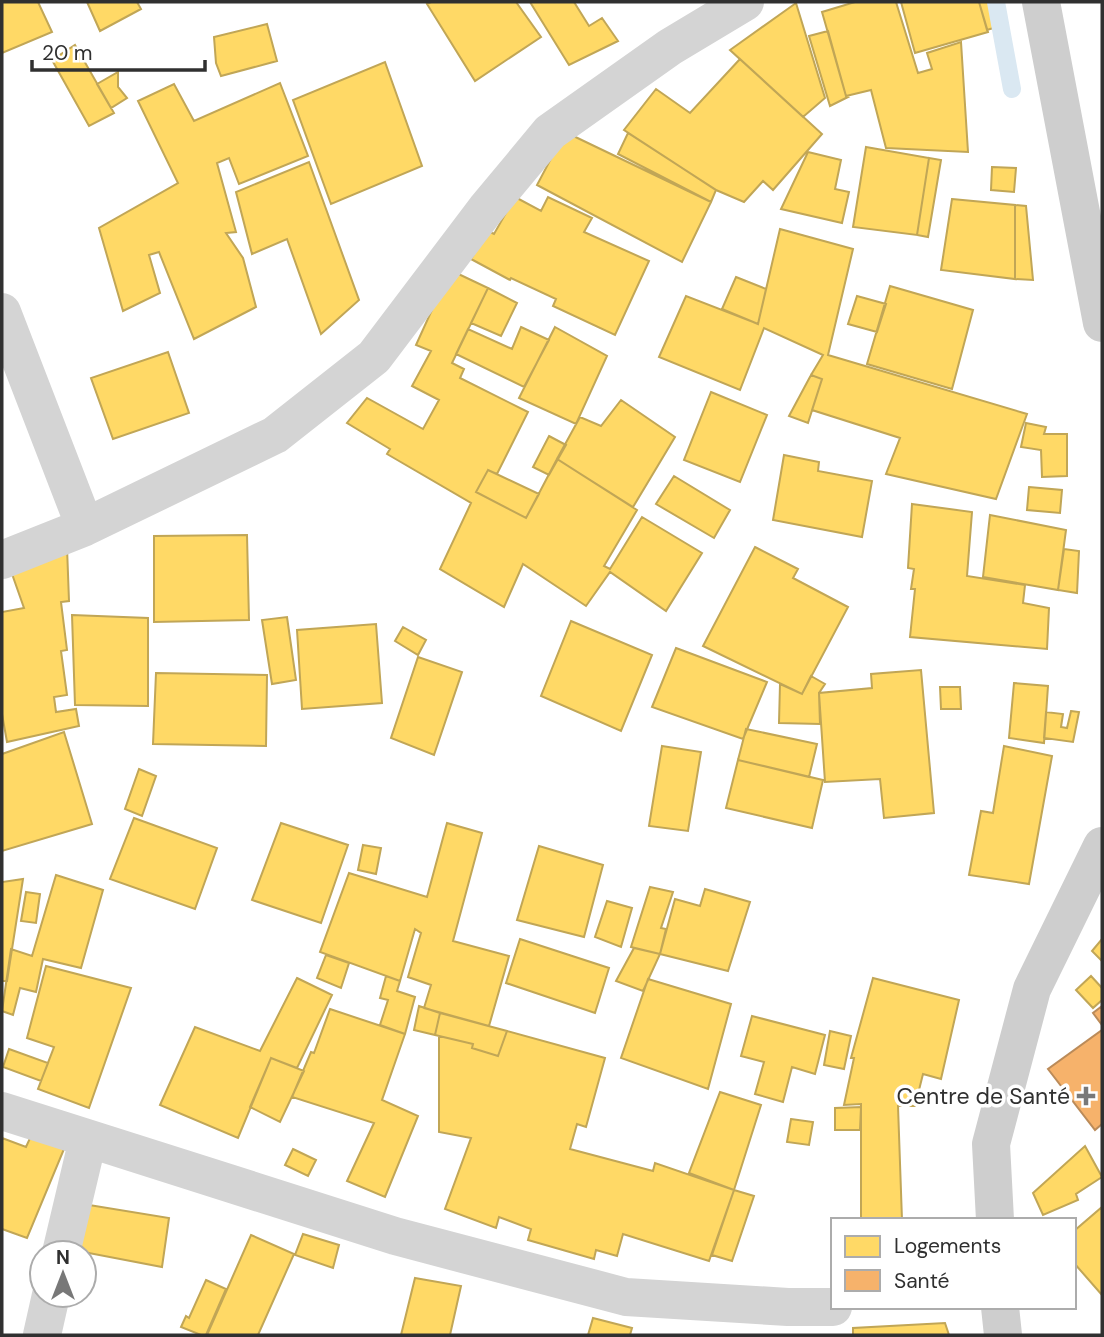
<svg xmlns="http://www.w3.org/2000/svg" width="1104" height="1337" font-family="'DM Sans',sans-serif">
	<style>
		.homes { fill: #ffd966; stroke: #c1a656; stroke-width: 2 }
		.health { fill: #f6b26b; stroke: #bb8b59; stroke-width: 2 }
		.lines { fill: none; stroke-linecap: round; stroke-linejoin: round }
		.stream { stroke: #dae8f2; stroke-width: 18 }
		.minor { stroke: #d4d4d4; stroke-width: 38 }
		.secondary { stroke: #cecece; stroke-width: 38 }
		.poi-dot { fill: #787878; stroke: #fff; stroke-width: 2.5 }
		.labels { text-anchor: middle; dominant-baseline: central; stroke-width: 7; stroke-linejoin: round; paint-order: stroke }
		.poi-label { font-size: 23px; fill: #303030; stroke: #fff; text-anchor: end }
	</style>
	<rect width="100%" height="100%" fill="#fff"/>
	<path class="homes" d="M2,2H38L52,32L2,53Z
		M87,2H137L141,9L100,31Z
		M431,2H516L541,37L475,81L427,4Z
		M530,2H574L589,26L602,18L618,41L569,65Z
		M855,2H896L918,73L932,69L927,53L961,42L968,152L886,148L871,90L846,96L822,12Z
		M901,2H979L988,32L915,53Z
		M979,2H993L1000,26L987,30Z
		M796,3L825,98L803,117L730,50Z
		M267,24L277,61L221,76L216,63L214,37Z
		M828,31L846,96H850L830,106L809,36Z
		M75,45L114,113L89,126L52,60Z
		M740,59L822,134L773,190L763,181L744,202L716,190L624,130L656,89L690,113Z
		M385,62L422,166L331,204L293,100Z
		M118,72V87L127,98L111,108L97,84Z
		M280,83L308,156L239,184L229,158L217,163L236,232L226,233L243,258L256,307L194,339L159,252L149,255L160,293L123,311L99,228L178,183L138,101L174,84L194,121Z
		M565,132L711,202L682,262L537,185Z
		M628,133L716,190L711,202L618,154Z
		M866,147L929,158L917,235L853,227Z
		M808,152L841,160L835,189L849,192L842,223L781,209Z
		M929,158L941,160L928,237L917,235Z
		M309,162L359,300L321,334L287,239L252,254L236,192Z
		M992,167L1016,168L1014,192L991,190Z
		M515,197L541,211L548,197L592,218L584,232L649,261L615,335L553,306L556,299L511,278L510,280L471,259L488,231L494,234Z
		M952,199L1015,205V279L941,270Z
		M1015,205L1026,206L1033,280L1015,279Z
		M780,229L853,249L828,355L1027,414L996,499L886,474L900,438L812,410L822,379L811,375L823,355L764,328L740,390L659,357L686,296L758,324Z
		M450,270L488,288L452,363L464,369L460,378L528,412L497,474L488,470L476,492L526,518L557,459L637,510L604,566L610,569L642,517L702,553L666,611L610,572L586,606L523,564L504,607L440,569L471,503L387,454L390,449L347,423L367,398L423,429L439,400L412,386L431,351L416,345Z
		M736,277L766,289L758,324L722,309Z
		M890,286L973,310L952,389L867,364Z
		M488,288L517,303L501,336L471,323Z
		M857,296L886,304L877,332L848,324Z
		M521,327L549,340L524,387L456,354L468,329L512,349Z
		M555,327L607,356L576,424L519,398Z
		M168,352L189,413L113,439L91,378Z
		M811,375L822,379L808,423L789,416Z
		M711,392L767,415L740,482L684,460Z
		M621,400L675,437L633,507L557,459L580,417L601,426Z
		M1026,423L1046,427L1044,434H1067V476L1042,477L1041,450L1021,447Z
		M549,436L566,445L549,475L533,467Z
		M784,455L819,462L818,471L872,481L862,537L773,520Z
		M488,470L539,494L526,518L476,492Z
		M674,476L730,510L714,538L656,504Z
		M1029,487L1062,490L1060,513L1027,510Z
		M912,504L972,512L967,576L1025,585L1023,603L1049,608L1047,649L910,637L915,589H911L914,569L908,568Z
		M990,515L1066,530L1058,590L983,577Z
		M247,535L249,620L154,622V536Z
		M67,547L69,601L61,602L67,650L61,651L67,695L54,697L56,712L76,709L79,726L7,742L2,714V612L24,608L11,571Z
		M755,547L798,569L793,578L848,607L802,694L703,646Z
		M1064,549L1079,551L1077,593L1058,590Z
		M72,615L148,618V706L75,705Z
		M287,617L296,680L272,684L262,620Z
		M571,621L652,655L621,731L541,696Z
		M376,624L382,703L302,709L297,630Z
		M403,627L426,640L418,655L395,641Z
		M676,648L767,682L743,739L652,707Z
		M418,657L462,672L434,755L391,738Z
		M921,670L934,813L884,818L880,779L825,782L819,693L872,688L871,674Z
		M156,673L267,675L266,746L153,744Z
		M811,676L825,684L819,693L820,724L779,723L780,684L802,694Z
		M1014,683L1048,686L1044,743L1009,738Z
		M940,687H960L961,709H941Z
		M1071,711L1079,712L1073,742L1044,738L1046,712L1063,714L1061,727L1067,728Z
		M746,729L817,744L809,777L738,760Z
		M64,732L92,824L2,851V754Z
		M662,746L701,752L688,831L649,826Z
		M1004,746L1052,756L1029,884L969,875L981,811L993,813Z
		M738,760L823,780L812,828L726,808Z
		M139,769L156,776L142,816L125,809Z
		M134,818L217,848L195,909L110,879Z
		M281,823L348,845L321,923L252,900Z
		M447,823L482,833L453,941L509,956L489,1026L424,1008L431,985L408,977L421,933L415,929L400,981L320,952L349,873L427,897Z
		M363,845L381,848L376,874L358,870Z
		M539,846L603,865L584,937L517,920Z
		M56,875L103,890L81,968L43,959L36,992L20,988L13,1015L2,1011L11,949L32,956Z
		M23,879L7,981H2V882Z
		M650,887L673,892L661,928L666,929L660,954L631,947Z
		M705,889L750,902L728,971L660,954L675,899L700,906Z
		M26,892L40,894L36,923L21,921Z
		M607,901L632,908L621,947L595,937Z
		M520,939L609,968L595,1013L506,983Z
		M1102,939V961L1092,951Z
		M634,948L660,954L643,991L616,981Z
		M326,955L349,963L341,988L317,978Z
		M46,966L131,988L89,1108L38,1089L54,1047L27,1038Z
		M386,976L400,981L397,991L415,997L405,1034L380,1025L388,1000L380,998Z
		M1091,976L1102,988V1000L1093,1008L1076,990Z
		M297,978L332,995L297,1068L271,1058L238,1138L160,1105L195,1027L260,1051Z
		M873,978L959,1000L941,1079L923,1074L915,1106H898L902,1220H861V1104L844,1105L854,1058H851Z
		M648,979L731,1004L708,1089L621,1058Z
		M419,1006L440,1013L435,1035L414,1030Z
		M330,1009L405,1034L382,1100L418,1116L385,1197L347,1181L374,1123L292,1097L311,1052L314,1053Z
		M440,1013L507,1031L498,1056L472,1048L473,1044L435,1035Z
		M752,1016L825,1035L815,1074L792,1067L783,1102L755,1094L764,1062L741,1056Z
		M507,1031L605,1058L586,1127L577,1124L570,1149L653,1171L655,1163L734,1190L709,1261L623,1234L617,1256L596,1250L594,1259L528,1240L531,1229L499,1217L496,1228L445,1209L471,1138L439,1132V1036L473,1044L472,1048L498,1056Z
		M830,1031L851,1036L844,1069L824,1065Z
		M9,1049L48,1063L41,1081L3,1067Z
		M271,1058L304,1071L280,1122L250,1107Z
		M720,1092L761,1105L734,1190L689,1173Z
		M861,1107L860,1130H835V1108Z
		M791,1119L813,1122L809,1145L787,1142Z
		M31,1136L64,1149L27,1238L2,1229V1138L26,1147Z
		M1085,1146L1102,1177L1076,1194L1078,1200L1043,1215L1033,1193Z
		M293,1149L316,1160L308,1176L285,1165Z
		M734,1190L754,1196L732,1261L712,1255Z
		M83,1204L169,1218L162,1267L73,1250Z
		M1102,1207V1295L1074,1263V1231Z
		M303,1234L339,1245L333,1268L295,1255Z
		M251,1235L294,1254L258,1335H207Z
		M415,1278L461,1286L450,1335H401Z
		M206,1280L226,1289L206,1335H201L181,1327L186,1316L189,1318Z
		M593,1318L632,1328L630,1335H588Z
		M945,1323L949,1335H853V1328Z"/>
	<path class="health" d="M1102,1006V1025L1093,1013Z
		M1102,1030V1124L1095,1130L1048,1069Z"/>
	<g class="lines">
		<path class="stream" d="M996,2L1012,89"/>
		<path class="minor" d="M2,312L85,527
			M2,560L85,527L275,435L374,357L486,209L550,132L670,47L745,2
			M2,1111L395,1236L626,1297L788,1307H833
			M61,1253L88,1139
			M42,1335L51,1295"/>
		<path class="secondary" d="M1041,2L1102,323
			M995,1220L991,1144L1032,989L1102,846
			M1000,1307L1003,1335"/>
	</g>
	<path class="poi-dot" d="M1082.5 1085.5h7v7h7v7h-7v7h-7v-7h-7v-7h7z"/>
	<g class="labels">
		<g class="poi-label">
			<text x="1070" y="1096">Centre de Santé</text>
		</g>
	</g>
	<rect width="1104" height="1337" fill="none" stroke="#303030" stroke-width="7"/>
	<rect x="831" y="1218" width="245" height="91" fill="#ffffff" stroke="#acacac" stroke-width="2"/>
	<rect x="845" y="1236" width="35" height="21" fill="#ffd966" stroke="#acacac" stroke-width="2"/>
	<text x="894" y="1253" font-size="21" fill="#303030">Logements</text>
	<rect x="845" y="1270" width="35" height="21" fill="#f6b26b" stroke="#acacac" stroke-width="2"/>
	<text x="894" y="1288" font-size="21" fill="#303030">Santé</text>
	<g transform="translate(63 1274)"><circle r="33" fill="#ffffff" stroke="#acacac" stroke-width="2"/>
	<path d="M0-5L12 26L0 18L-12 26Z" fill="#787878"/>
	<text y="-10" font-size="19" font-weight="bold" text-anchor="middle" fill="#303030">N</text>
	</g>
	<path d="M32 60v10h173v-10" fill="none" stroke="#303030" stroke-width="3.5"/>
	<text x="42" y="60" font-size="21" fill="#303030" stroke="#ffffff" stroke-width="5" paint-order="stroke">20 m</text>
</svg>
